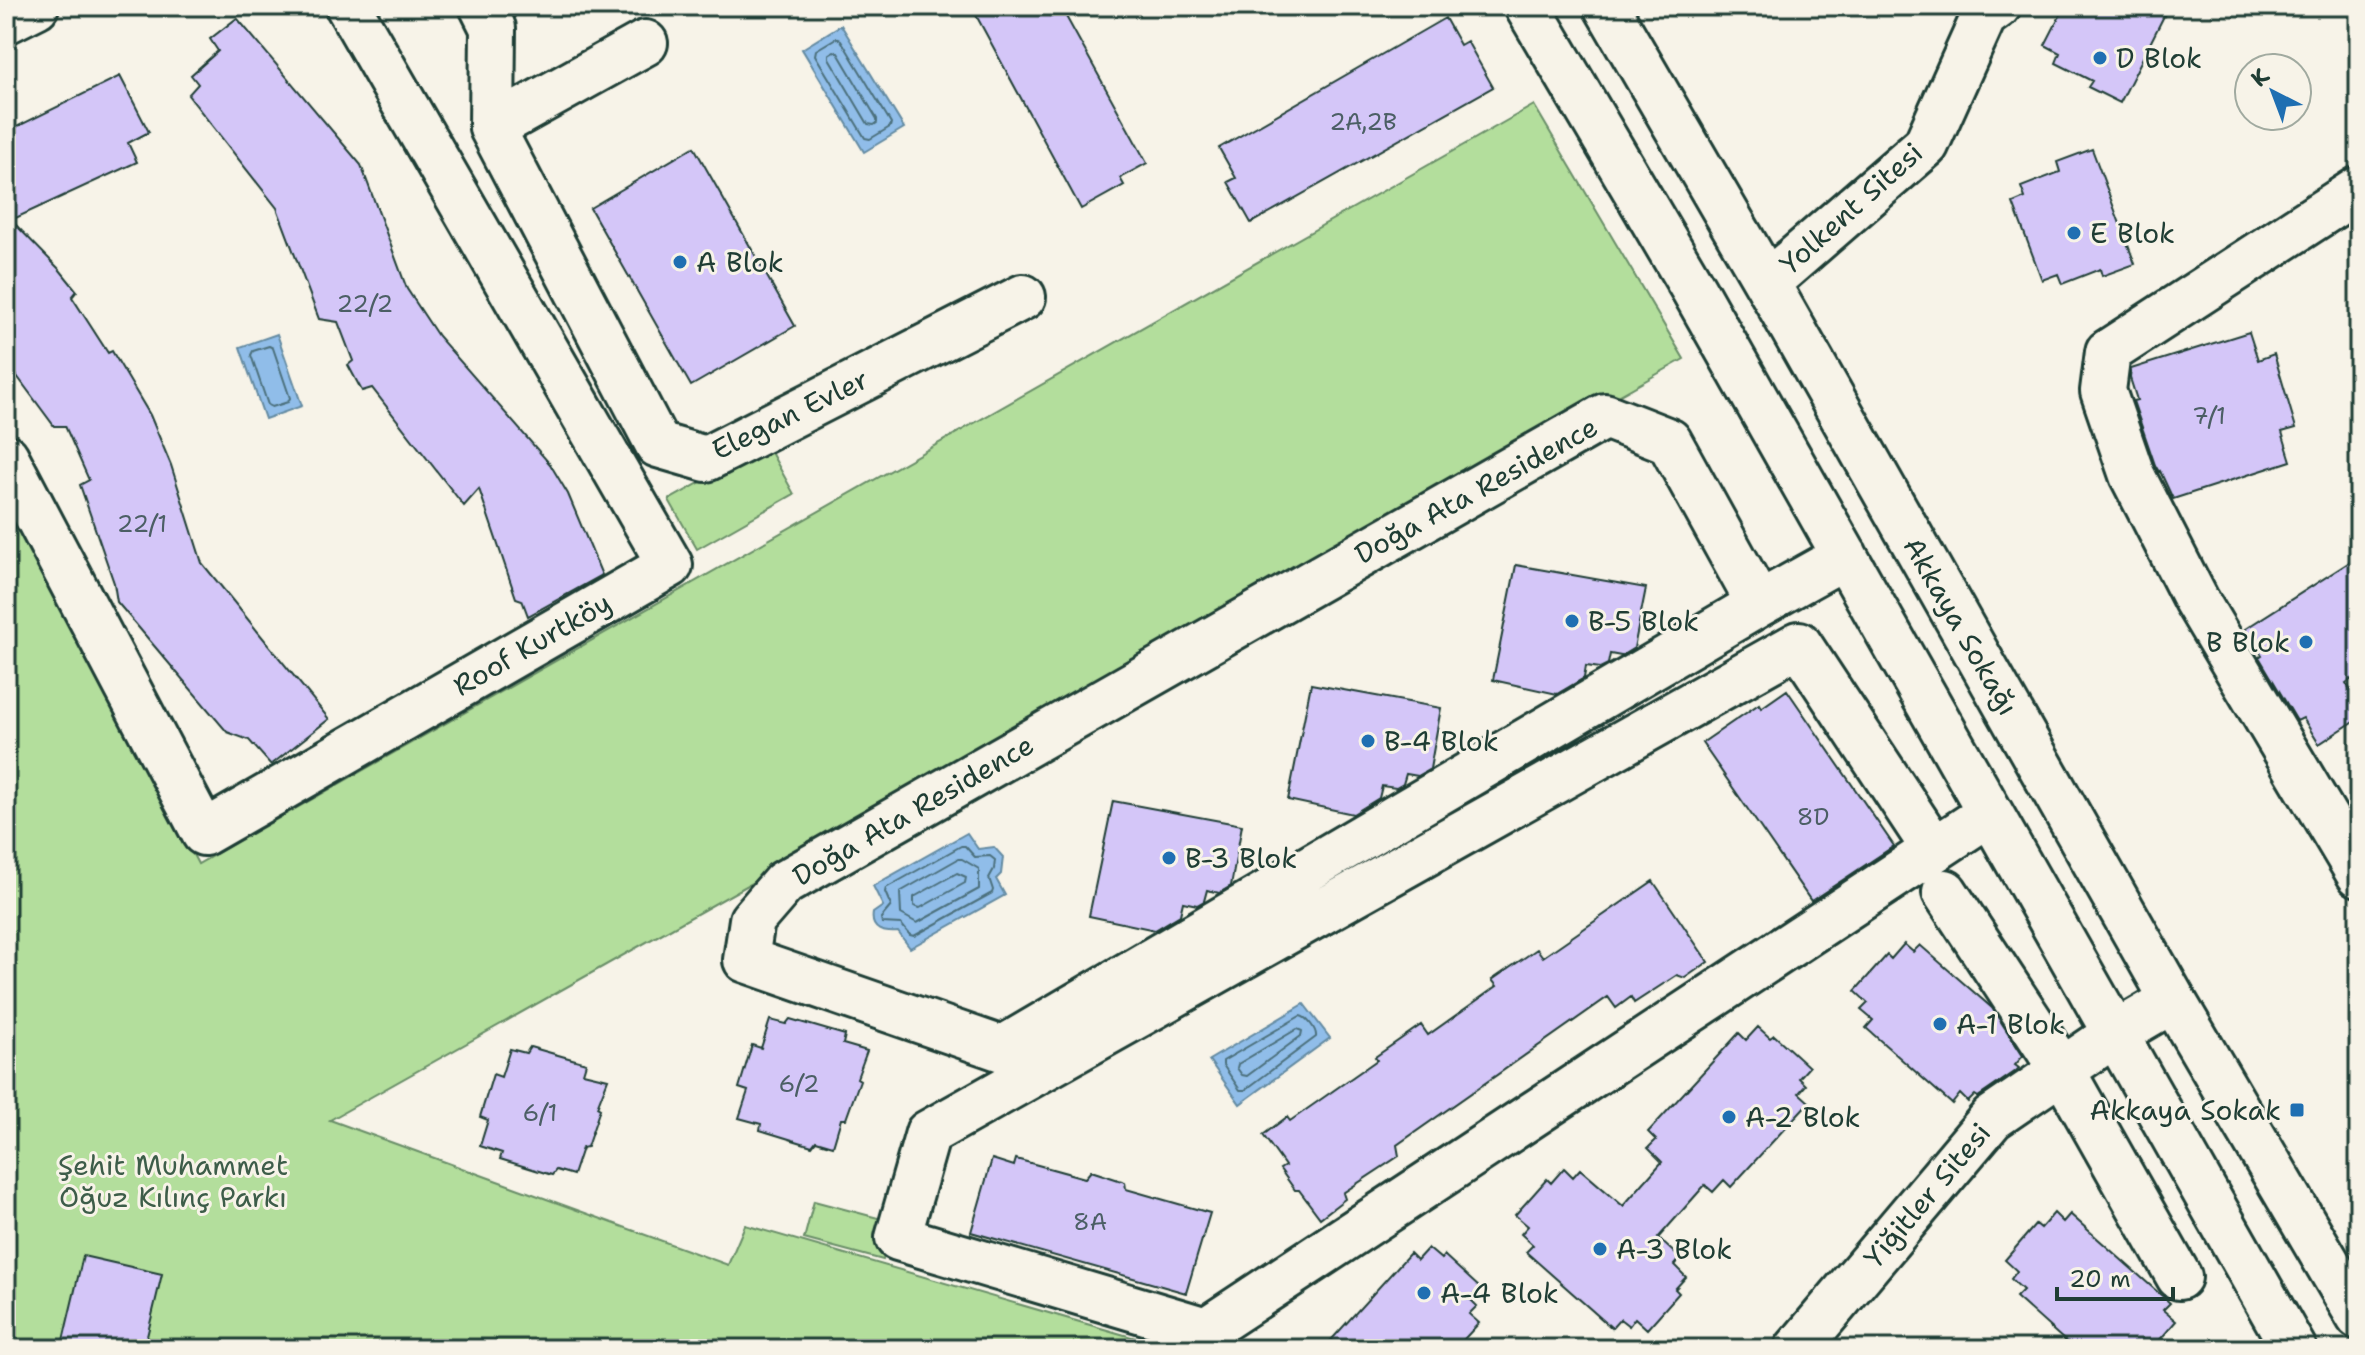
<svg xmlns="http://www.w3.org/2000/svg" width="2365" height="1355" font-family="'Shantell Sans',sans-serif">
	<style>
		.green { fill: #b3de9c; stroke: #698e68; stroke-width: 2 }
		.water { fill: #90bde9; stroke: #638aa1; stroke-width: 2 }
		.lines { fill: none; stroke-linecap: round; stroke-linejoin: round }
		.shore { stroke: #4c707c; stroke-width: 2 }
		.building { fill: #d4c6f8; stroke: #1f3d34; stroke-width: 2 }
		.minor-casing { stroke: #1f3d34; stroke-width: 50 }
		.major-casing { stroke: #1f3d34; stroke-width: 50 }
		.minor { stroke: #f7f3e8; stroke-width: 44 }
		.major { stroke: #f7f3e8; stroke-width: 44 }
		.poi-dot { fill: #1f6fb2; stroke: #f7f3e8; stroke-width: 3 }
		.labels { text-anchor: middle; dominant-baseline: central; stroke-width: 6; stroke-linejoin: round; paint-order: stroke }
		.number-label { font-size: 24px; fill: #4c5f65 }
		.poi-label { font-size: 28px; fill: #1f3d34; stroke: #f7f3e8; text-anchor: start }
		.street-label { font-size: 28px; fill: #1f3d34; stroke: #f7f3e8 }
		.park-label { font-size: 28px; fill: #3d5d49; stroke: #f7f3e8 }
	</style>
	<rect width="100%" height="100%" fill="#f7f3e8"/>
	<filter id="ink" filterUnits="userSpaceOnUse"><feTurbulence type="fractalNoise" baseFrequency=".0125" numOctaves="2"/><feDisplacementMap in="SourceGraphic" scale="16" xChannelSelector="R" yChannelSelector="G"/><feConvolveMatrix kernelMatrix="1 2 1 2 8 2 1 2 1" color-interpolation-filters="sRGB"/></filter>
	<g filter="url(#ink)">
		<path class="green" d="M1534,105L1684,359L330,1120L728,1265L745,1225L1173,1349H6V498L198,864Z
			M767,445L794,494L697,549L669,500Z
			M814,1201L893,1222L883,1260L804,1239Z"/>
		<path class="water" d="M841,25L904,128L864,152L802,49Z
			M277,334L302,406L265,419L240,347Z
			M967,833L978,849L994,847L1003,857L1001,874L996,879L1005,895L910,948L898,932C884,933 870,931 873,913L883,906L873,886Z
			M1304,1004L1330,1038L1240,1104L1209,1060Z"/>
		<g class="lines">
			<path class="shore" d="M836,38L841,40L891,123L890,127L870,139L865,138L815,55L816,50Z
				M834,51L838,53L877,119V123L874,125L868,124L829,58V54Z
				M269,346L273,348L290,398L288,402L272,407L268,405L251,355L253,351Z
				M961,846H965L975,857L990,856L995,860L994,869L989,878L993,890L992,893L914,936L910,935L901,924L882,923L881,918L891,906L885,892L886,888Z
				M958,859H962L979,869V889L917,923L901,914L900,892Z
				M957,873L966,877L965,883L920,908L914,906V897Z
				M1300,1016C1307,1017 1317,1030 1316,1037L1245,1090H1240L1223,1065V1061Z
				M1297,1029L1302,1031L1301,1036L1247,1076L1242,1075L1237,1068L1238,1064Z"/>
		</g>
		<path class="building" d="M971,6H1045L1051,17L1063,11L1147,163L1120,178L1124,185L1081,209Z
			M2065,6H2169L2120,103L2088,87L2092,81L2056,63L2060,53L2045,45Z
			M237,18L361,165L407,289L438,336L550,464L568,494L602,575L528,616L522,600L516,598L479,489L464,506L372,388L362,391L348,365L353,361L338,322L319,319L277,208L188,95L198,84L191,75L218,51L210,39Z
			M1445,18L1460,45L1467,41L1493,87L1251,223L1228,182L1236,178L1219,148Z
			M120,76L149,132L128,143L137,162L11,220L60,270L77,291L72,297L108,353L112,351L150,415L171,465L202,563L329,719L271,765L249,740L227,732L117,602L114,583L80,485L89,480L65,426H54L17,376L6,358V132Z
			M694,147L795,326L691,386L590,208Z
			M2092,149L2135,264L2102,276L2100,269L2062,284L2058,274L2042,280L2013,203L2025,198L2021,187L2060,172L2057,162Z
			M2249,332L2258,360L2274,354L2296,428L2282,432L2291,461L2173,499L2160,471L2159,472L2155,465L2133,401L2137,400L2130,378L2131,369Z
			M2359,556V674L2346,683L2359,704V718L2319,744L2303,718L2297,721L2259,657L2262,655L2245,629Z
			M1516,565L1646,588L1634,648L1621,656L1610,654L1608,664L1600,668L1586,666L1584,678L1557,694L1493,680Z
			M1311,684L1441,708L1430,769L1418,776L1406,774L1403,784L1396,788L1382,786L1379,798L1353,814L1288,800Z
			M1787,690L1894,846L1811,901L1702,743L1759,704L1761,708Z
			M1113,801L1242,825L1231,886L1219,893L1207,890L1204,901L1197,905L1183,902L1180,915L1155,930L1089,916Z
			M1653,881L1708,962L1685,978L1677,975L1634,1003L1631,997L1616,1008L1608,997L1397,1145L1399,1156L1343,1193L1345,1199L1320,1218L1299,1190H1295L1280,1169L1285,1166L1263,1135L1287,1117L1290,1121L1377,1060L1375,1057L1421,1025L1428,1035L1497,986L1492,980L1537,949L1543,957Z
			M1904,944L1913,952L1920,945L1992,1008L2023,1056L2015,1065L2019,1068L2016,1071L1978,1097L1975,1095L1968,1102L1960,1094L1952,1104L1866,1028L1873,1020L1861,1010L1868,1003L1855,991L1887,955L1891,959Z
			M790,1019L845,1035L843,1044L867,1051L857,1078L860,1080L846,1119H841L833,1146L816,1141L812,1146L760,1130L761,1124L739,1118L748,1091L739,1088L752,1045L761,1048L770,1020L786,1024Z
			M1758,1027L1770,1038L1774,1035L1809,1067L1799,1078L1806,1085L1799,1093L1809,1102L1731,1187L1724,1180L1713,1192L1705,1185L1658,1238L1680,1258L1674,1265L1686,1277L1675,1289L1679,1293L1647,1329L1635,1318L1629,1326L1620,1319L1612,1328L1526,1252L1533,1245L1521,1234L1528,1226L1515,1215L1547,1179L1551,1183L1564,1168L1573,1177L1580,1169L1623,1206L1662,1162L1648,1148L1656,1140L1648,1132L1739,1033L1746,1040Z
			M530,1047L586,1063L583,1073L608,1079L597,1107L600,1109L587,1147L582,1148L573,1175L556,1170L552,1175L500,1159L502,1153L480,1146L488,1120L480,1117L493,1074L501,1077L510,1049L526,1053Z
			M992,1159L1014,1166L1016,1159L1085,1178L1091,1171L1125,1182L1126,1189L1210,1213L1186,1293L971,1232Z
			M2054,1213L2063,1222L2070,1214L2170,1303L2163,1310L2176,1321L2152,1349H2074L2016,1297L2023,1290L2011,1279L2017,1271L2005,1260L2036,1224L2041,1228Z
			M1428,1248L1441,1259L1444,1255L1480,1288L1470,1299L1477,1306L1469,1314L1479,1323L1455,1349H1323L1410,1253L1417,1260Z
			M83,1256L162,1274L144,1349H61Z"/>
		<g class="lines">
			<defs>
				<path id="minor" d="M482,6L493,28L492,128L658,445L706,459L1023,297
					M1527,6L1694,290L2294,1349
					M1606,6L1767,283L2173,1000L2359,1317
					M492,128L645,43
					M2359,189L2108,352L2103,391L2132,475L2196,600L2359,874
					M1767,283L1926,145L1984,16L1998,6
					M6,457L204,833L670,565L348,6
					M1759,604L1669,441L1605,416L784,883L752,920L746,960L1002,1049L1759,604L1845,556
					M1934,849L1799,644L928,1133L898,1238L1206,1330L1990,813
					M1945,892L2062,1070L2179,1277
					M1797,1349L1992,1118L2115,1034L2173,1000"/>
				<path id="major" d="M6,21L36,6"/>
			</defs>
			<use href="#minor" class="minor-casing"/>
			<use href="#major" class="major-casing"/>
			<use href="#minor" class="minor"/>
			<use href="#major" class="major"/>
		</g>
	</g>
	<g class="poi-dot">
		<circle cx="2100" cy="58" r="8"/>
		<circle cx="2074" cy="233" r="8"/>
		<circle cx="680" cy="262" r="8"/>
		<circle cx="1572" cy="621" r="8"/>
		<circle cx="2306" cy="642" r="8"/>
		<circle cx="1368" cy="741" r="8"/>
		<circle cx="1169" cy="858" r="8"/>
		<circle cx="1940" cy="1024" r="8"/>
		<rect x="2289" y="1102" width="16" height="16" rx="4"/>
		<circle cx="1729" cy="1117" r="8"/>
		<circle cx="1600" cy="1249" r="8"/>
		<circle cx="1424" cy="1293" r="8"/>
	</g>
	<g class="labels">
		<g class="number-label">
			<text x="1363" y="122">2A,2B</text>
			<text x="365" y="304">22/2</text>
			<text x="2209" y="416">7/1</text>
			<text x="142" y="524">22/1</text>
			<text x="1813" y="817">8D</text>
			<text x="799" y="1084">6/2</text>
			<text x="540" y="1113">6/1</text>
			<text x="1090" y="1222">8A</text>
		</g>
		<g class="poi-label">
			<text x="2116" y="58">D Blok</text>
			<text x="2090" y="233">E Blok</text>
			<text x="696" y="262">A Blok</text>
			<text x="1588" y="621">B-5 Blok</text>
			<text x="2290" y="642" text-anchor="end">B Blok</text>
			<text x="1384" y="741">B-4 Blok</text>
			<text x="1185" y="858">B-3 Blok</text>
			<text x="1956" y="1024">A-1 Blok</text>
			<text x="2281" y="1110" text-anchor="end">Akkaya Sokak</text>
			<text x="1745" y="1117">A-2 Blok</text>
			<text x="1616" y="1249">A-3 Blok</text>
			<text x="1440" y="1293">A-4 Blok</text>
		</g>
		<g class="street-label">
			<text transform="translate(1851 208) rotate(-42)">Yolkent Sitesi</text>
			<text transform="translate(790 414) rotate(-26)">Elegan Evler</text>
			<text transform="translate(1476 490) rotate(-29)">Doğa Ata Residence</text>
			<text transform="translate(1961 626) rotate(60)">Akkaya Sokağı</text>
			<text transform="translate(532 644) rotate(-30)">Roof Kurtköy</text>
			<text transform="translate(913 810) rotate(-30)">Doğa Ata Residence</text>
			<text transform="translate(1927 1195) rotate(-50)">Yiğitler Sitesi</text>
		</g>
		<g class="park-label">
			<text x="173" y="1165">Şehit Muhammet<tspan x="173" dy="32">Oğuz Kılınç Parkı</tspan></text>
		</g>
	</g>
	<rect width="2365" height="1355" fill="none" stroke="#f7f3e8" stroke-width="32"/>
	<rect x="16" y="16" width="2333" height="1323" fill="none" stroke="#1f3d34" stroke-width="3" filter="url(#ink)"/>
	<g transform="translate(2273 92) rotate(318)"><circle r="38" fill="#f7f3e8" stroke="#a1aaa0" stroke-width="2"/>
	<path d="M0-6L14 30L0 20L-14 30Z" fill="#1f6fb2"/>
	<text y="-12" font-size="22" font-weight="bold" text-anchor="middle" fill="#1f3d34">K</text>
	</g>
	<path d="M2057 1287v12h116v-12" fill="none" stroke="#1f3d34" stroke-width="4"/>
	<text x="2069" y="1287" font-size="24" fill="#1f3d34" stroke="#f7f3e8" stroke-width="6" paint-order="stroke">20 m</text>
</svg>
